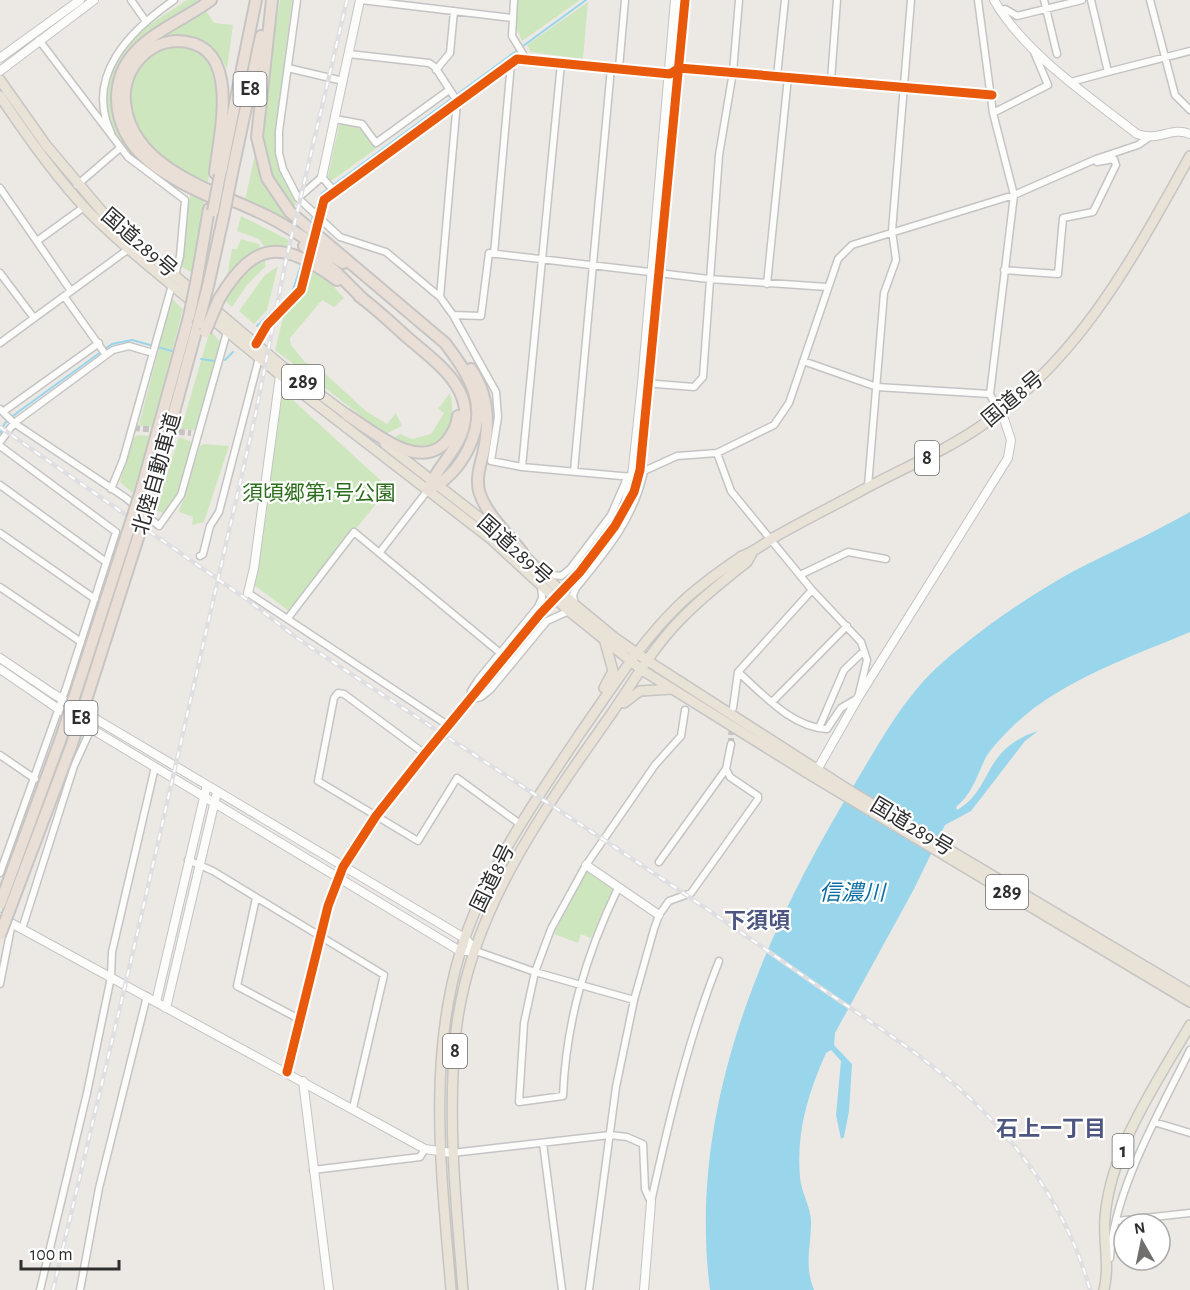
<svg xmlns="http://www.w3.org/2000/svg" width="1190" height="1290" font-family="'Alegreya Sans','Noto Sans JP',sans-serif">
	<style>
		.green { fill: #cee6be }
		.water { fill: #99d6ec }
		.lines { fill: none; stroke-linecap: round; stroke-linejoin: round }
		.stream { stroke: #99d6ec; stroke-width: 2 }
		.minor-tunnel { stroke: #c6c3c0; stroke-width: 6; stroke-dasharray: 6 3; stroke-linecap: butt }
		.tertiary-tunnel { stroke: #c6c3c0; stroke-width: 8; stroke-dasharray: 8 4; stroke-linecap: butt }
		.minor-casing { stroke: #c5c4c5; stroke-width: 9 }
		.tertiary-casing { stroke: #c5c4c5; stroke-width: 10 }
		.primary-casing { stroke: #c6c5c4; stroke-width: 12 }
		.trunk-casing { stroke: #c6c5c4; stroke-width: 12 }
		.motorway-casing { stroke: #c6c5c4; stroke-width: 14 }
		.minor { stroke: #fcfcfb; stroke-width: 6 }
		.tertiary { stroke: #fcfcfb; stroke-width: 8 }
		.primary { stroke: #e8e4d6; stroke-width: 9 }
		.trunk { stroke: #e9e2d6; stroke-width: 9 }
		.motorway { stroke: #eadfd6; stroke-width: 10 }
		.rail-casing { stroke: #dfdfe1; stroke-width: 4.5 }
		.rail { stroke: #fff; stroke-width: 2; stroke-dasharray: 7; stroke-linecap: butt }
		.motorway-bridge-casing { stroke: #c6c5c4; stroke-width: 14; stroke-linecap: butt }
		.motorway-bridge { stroke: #eadfd6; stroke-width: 10 }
		.cycleway-casing { stroke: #fff; stroke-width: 13 }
		.cycleway { stroke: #e8590c; stroke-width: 9 }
		.labels { text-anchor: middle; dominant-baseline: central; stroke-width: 4.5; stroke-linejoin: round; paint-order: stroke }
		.shield { fill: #fff; stroke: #6d6d6d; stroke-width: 1.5 }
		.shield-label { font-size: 20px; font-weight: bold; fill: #2e2e2e }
		.street-label { font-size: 21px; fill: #2e2e2e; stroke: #fff }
		.park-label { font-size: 21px; fill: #2c6e1b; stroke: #fff }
		.water-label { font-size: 22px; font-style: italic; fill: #0d6fa3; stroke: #fff }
		.neighbourhood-label { font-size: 22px; font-weight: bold; fill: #4d5680; stroke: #fff }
	</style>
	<rect width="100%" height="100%" fill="#ece8e4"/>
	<path class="green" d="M187,0H196L200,4C159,30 101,53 114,112L184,192C143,172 96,137 108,85C112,68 117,54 130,41C146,25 168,13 187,0Z
		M280,0H292L274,145L278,164L296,202L294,210C284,197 273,183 267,167C253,126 273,44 280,0Z
		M518,0H580L522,41L516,27Z
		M588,2L583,59L531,52L527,45Z
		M205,9L214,23L233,25L227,69C206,30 183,33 147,46Z
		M171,45C180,47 191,47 199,51C236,72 213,149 208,182C191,174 173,167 159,155C130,130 119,88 147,58C152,52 164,49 171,45Z
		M343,123L361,127L377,148L331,181L328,176L339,125Z
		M255,155L268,191L293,219L291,224L245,200Z
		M191,192L205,199L192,273L179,265Z
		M241,216L289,240L287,247L266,249L259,239L237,231Z
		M241,239L259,244L261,250L239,264L227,277L232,249H237Z
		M264,258L266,266L247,285L232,307L223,299L244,270Z
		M278,266L267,310L254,324L239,311L264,276Z
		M311,268L324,276L344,298L334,307L322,300L290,338L291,345L305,362L319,368L367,412L387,424L396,413L402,426L385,434L275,350L284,314L304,293Z
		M172,299L183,309L152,427L139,425Z
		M210,330L222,344L195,430L181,429Z
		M283,391L389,488L289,611L254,585Z
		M450,393C456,416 450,446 421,447C411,447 402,444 395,437L400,434L412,439L431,434L444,413L438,409Z
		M137,435L150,436L133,493L120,482L134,438Z
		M179,437L190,441L192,446L178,495L167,515L156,510Z
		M204,444L229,446L204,522L192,525L193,517L179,512L200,446Z
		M587,870L614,890L591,938L581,934L578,943L554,934Z"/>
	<path class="water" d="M1190,512V632C1131,657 1061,680 1013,726C1005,734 992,747 986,757C977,775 973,793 956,807L957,810C994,789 981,749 1038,731L1025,741L971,811L945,825L914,889L835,1033L834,1045L852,1064L849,1111L844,1137L841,1139L836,1115L841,1061L831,1050L826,1053C808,1093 796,1133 800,1177C801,1192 811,1207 811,1222C811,1247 804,1265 814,1290H710C687,1109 762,937 854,785C880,742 904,696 943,662C981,629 1027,597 1072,572C1111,552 1151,534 1190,512Z"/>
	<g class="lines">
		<path class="stream" d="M312,219L321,194L586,0
			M257,326L292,293L301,265
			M201,359L215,361
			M225,360L233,352
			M0,433L5,423L18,412L112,344L132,340L172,351"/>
		<path class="minor-tunnel" d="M134,428L191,433
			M731,744L732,712"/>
		<path class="tertiary-tunnel" d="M540,614L580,572"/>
		<defs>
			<path id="minor" d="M131,0L145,20
				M297,0L279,131V153L283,169L298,198L340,237L386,252L440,297L453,315L496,392L498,417L491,461L522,467L632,477
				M361,0L512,18
				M514,0L512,36L526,59
				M978,0L993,113L1014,195L990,394L1000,415
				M1044,0L1057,54
				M1091,0L1108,72L1190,51
				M1150,0L1175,95L1190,110
				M1000,11L1005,9L1017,16L1082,0
				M39,40L128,157L185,200L180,256L175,275
				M349,54L429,63L435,67L457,101L440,297
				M288,68L343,81
				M619,68L625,0
				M436,70L450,53L454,11
				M777,76L785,0
				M831,80L837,0
				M1071,82L1108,72
				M993,113L1048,85L1034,52
				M335,119L362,124L376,143L449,90
				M111,133C84,75 131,30 174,0
				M77,185L120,148
				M0,188L71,291
				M298,198L322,177L334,191
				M317,225L324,200L334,191L517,59L670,74L679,68L992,95
				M37,241L84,207
				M494,254L511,63
				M1004,270L1058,274L1063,218L1093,212L1116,165L1114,159L1097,162
				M0,273L34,318
				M767,284L788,77
				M64,296L106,355
				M453,315L481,316L489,253L709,279L827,287
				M0,343L130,248
				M256,344C274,312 297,307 307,270
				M803,361L877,387L990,394
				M644,383L694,387L703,377L719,155L733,72L739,0
				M0,409L14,423L126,498L159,526L181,495L227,332
				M4,411L99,343
				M0,442L14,423L113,350L129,346L153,353
				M0,446L116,532L66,688L0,873
				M717,453L731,491L812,590L861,642L867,660L858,698L841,708L827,729C791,727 763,694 738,672
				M522,467L561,63
				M640,470L644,471L677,456L717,453L774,425L789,403L838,259L852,245L1014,195L1096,159L1138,145L1148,138
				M574,471L611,68
				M0,485L106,562
				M868,486L884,293L896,260L892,231L911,0
				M111,489L123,460L172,285
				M0,533L95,599
				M380,552L428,490
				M200,556L203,554L210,526L219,512L259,358
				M545,574L561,576L570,569L611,515L628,476
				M800,575L848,552L886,559
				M541,583L542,598L538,607L478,680L471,691L470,700L481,697L490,690L547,621L569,611
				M0,587L81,642
				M248,593L449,726
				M575,605L573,595L576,588C606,551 634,519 644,471
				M288,618L354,532L499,652
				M772,702L847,626
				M733,708L738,672L812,590
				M819,728L844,670L864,651
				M425,754L344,694L338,693L334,698L318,781L418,841L457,778L520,824
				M0,755L35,779
				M188,860L213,871L384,975L353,1108
				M659,862L726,769
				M618,888C586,955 566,1021 563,1096L519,1102L524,1023L535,972L551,929L586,865L655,765L681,736L685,710
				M256,898L237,986L299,1019
				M22,929L74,766L96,718
				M476,951L535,972L634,1000
				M0,984L12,923
				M1154,1122L1190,1133
				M543,1143L562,1290
				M452,1153L610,1135L627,1137L643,1144L645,1189L651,1202
				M313,1170L420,1157L425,1149
				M651,1202C669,1120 688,1039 719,961
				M1117,1221L1190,1213
				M1110,1258C1113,1192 1161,1109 1190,1050
				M40,1290L87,1093L111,977L112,952L155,767
				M80,1290L99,1188L147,996
				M589,1290L616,1087L634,1000L654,929L659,915L669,901L691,893L758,799V796L730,777L726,769L731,744"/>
			<path id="tertiary" d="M994,0C1024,53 1090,97 1137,134C1160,142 1171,126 1190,134
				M0,58L80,0
				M0,71L94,0
				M322,177L360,0
				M626,500L632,477L642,383L675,0
				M580,572L629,502L640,470L685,0
				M248,593L254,568L280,375
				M0,658L52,693L466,939L476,951
				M0,669L57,708L460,951H476
				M817,770L858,698L1008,458L1011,440L1004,419
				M586,865L659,915
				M0,917L425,1149L452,1153
				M156,1002L207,785
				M166,1008L217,792
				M287,1072L328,906L343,867L376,816L540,614
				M303,1081L329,1290
				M644,1290L651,1202"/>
			<path id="primary" d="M1104,1290C1110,1266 1103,1241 1105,1217C1111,1148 1156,1084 1190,1025"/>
			<path id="trunk" d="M0,80L46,145L110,221L282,366L353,419
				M0,96C26,135 54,175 86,209C120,244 159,274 196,305
				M206,314L307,397L491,539L569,611L642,670L812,776L1190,1002
				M385,444L507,539
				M517,548L575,605L615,638L648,661L852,792L1190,993
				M604,688L613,671L605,642
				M624,703L640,691L673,689
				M451,1290C442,1178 427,1063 460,953C484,873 533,804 579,735C610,691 639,644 678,606C697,587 720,571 742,556C754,552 762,545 773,538C801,522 829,508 857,493C898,470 942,453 981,426C1080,359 1133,258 1190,156
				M463,1290C456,1204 447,1118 456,1032C469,912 545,808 612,713C633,682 653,648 679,621C700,599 724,580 747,562L752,553"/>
			<path id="motorway" d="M211,0C187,18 155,30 135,52C123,65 117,82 117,99C118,157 176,181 222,202
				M272,0L257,137L267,178L290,212L445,343C457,359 468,374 474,392C486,429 462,474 428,490
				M221,172L256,0
				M215,173C219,133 244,41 176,41C159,42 144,51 134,66C126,78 123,94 126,109C137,172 220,192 269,217C295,230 318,248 343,263
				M231,178L261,36
				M304,246L336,272L364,300
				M197,278L209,209
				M208,286L224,214
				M359,296C377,309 392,324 408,338C437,363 479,391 461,435C453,455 435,470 428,490
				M219,299C256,238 283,241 337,280
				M471,369C489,395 490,424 483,454C480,466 476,478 479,491C485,513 508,534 522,552
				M347,415C373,431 419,473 447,441C453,433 457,425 458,416
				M141,491L189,317
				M151,497L198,324"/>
		</defs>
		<use href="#minor" class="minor-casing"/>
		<use href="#tertiary" class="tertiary-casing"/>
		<use href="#primary" class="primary-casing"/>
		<use href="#trunk" class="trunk-casing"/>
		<use href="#motorway" class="motorway-casing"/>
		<use href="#minor" class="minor"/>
		<use href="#tertiary" class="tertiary"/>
		<use href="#primary" class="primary"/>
		<use href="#trunk" class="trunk"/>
		<use href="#motorway" class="motorway"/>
		<defs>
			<path id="rail" d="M0,427L249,601L297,638C463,749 632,855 795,970C858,1015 934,1059 987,1115C1034,1164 1072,1224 1090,1290
				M53,1290L133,952L255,417L286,260L347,0"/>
		</defs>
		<use href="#rail" class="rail-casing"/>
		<use href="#rail" class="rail"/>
		<defs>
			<path id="motorway-bridge" d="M213,211L220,175
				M224,214L231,178
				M189,317L197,278
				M198,324L208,286
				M205,332L219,299
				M0,904L61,738L141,491
				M0,935L72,744L151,497"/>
		</defs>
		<use href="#motorway-bridge" class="motorway-bridge-casing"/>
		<use href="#motorway-bridge" class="motorway-bridge"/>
		<defs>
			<path id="cycleway" d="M256,344L267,325L301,290L324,200L517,59L670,74L679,68L992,95
				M287,1072L328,906L343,867L376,816L425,754L540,614L580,572L615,526L634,492L640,470L685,0"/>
		</defs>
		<use href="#cycleway" class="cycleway-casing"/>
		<use href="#cycleway" class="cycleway"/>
	</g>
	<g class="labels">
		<g class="shield">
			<rect x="233.5" y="72" width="33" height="34" rx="4.5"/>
			<rect x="282" y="365" width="42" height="34" rx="4.5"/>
			<rect x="915" y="441" width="24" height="34" rx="4.5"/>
			<rect x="64.5" y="701" width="33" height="34" rx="4.5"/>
			<rect x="986" y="875" width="42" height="34" rx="4.5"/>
			<rect x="443" y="1034" width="24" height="34" rx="4.5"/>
			<rect x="1112.5" y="1134" width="21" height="34" rx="4.5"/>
		</g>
		<g class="shield-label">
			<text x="250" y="89">E8</text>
			<text x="303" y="382">289</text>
			<text x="927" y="458">8</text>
			<text x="81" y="718">E8</text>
			<text x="1007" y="892">289</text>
			<text x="455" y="1051">8</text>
			<text x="1123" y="1151">1</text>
		</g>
		<g class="street-label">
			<text transform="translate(139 243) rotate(41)">国道289号</text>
			<text transform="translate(1013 399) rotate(-40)">国道8号</text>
			<text transform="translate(157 474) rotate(-74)">北陸自動車道</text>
			<text transform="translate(515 550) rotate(42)">国道289号</text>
			<text transform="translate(912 827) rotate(31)">国道289号</text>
			<text transform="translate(493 878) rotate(-64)">国道8号</text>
		</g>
		<g class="park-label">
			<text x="319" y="493">須頃郷第1号公園</text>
		</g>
		<g class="water-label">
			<text x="852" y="893">信濃川</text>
		</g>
		<g class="neighbourhood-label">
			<text x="757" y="921">下須頃</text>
			<text x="1051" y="1129">石上一丁目</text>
		</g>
	</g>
	<g transform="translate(1142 1242) rotate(351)"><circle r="28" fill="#ffffff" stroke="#ababab" stroke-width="1.5"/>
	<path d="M0-4.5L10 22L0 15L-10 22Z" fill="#706f6e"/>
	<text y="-9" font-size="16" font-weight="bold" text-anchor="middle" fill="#2e2e2e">N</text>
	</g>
	<path d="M21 1260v9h98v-9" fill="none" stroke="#2e2e2e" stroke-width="3"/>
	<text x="30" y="1260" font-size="18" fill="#2e2e2e" stroke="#ffffff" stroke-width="4.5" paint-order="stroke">100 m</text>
</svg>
